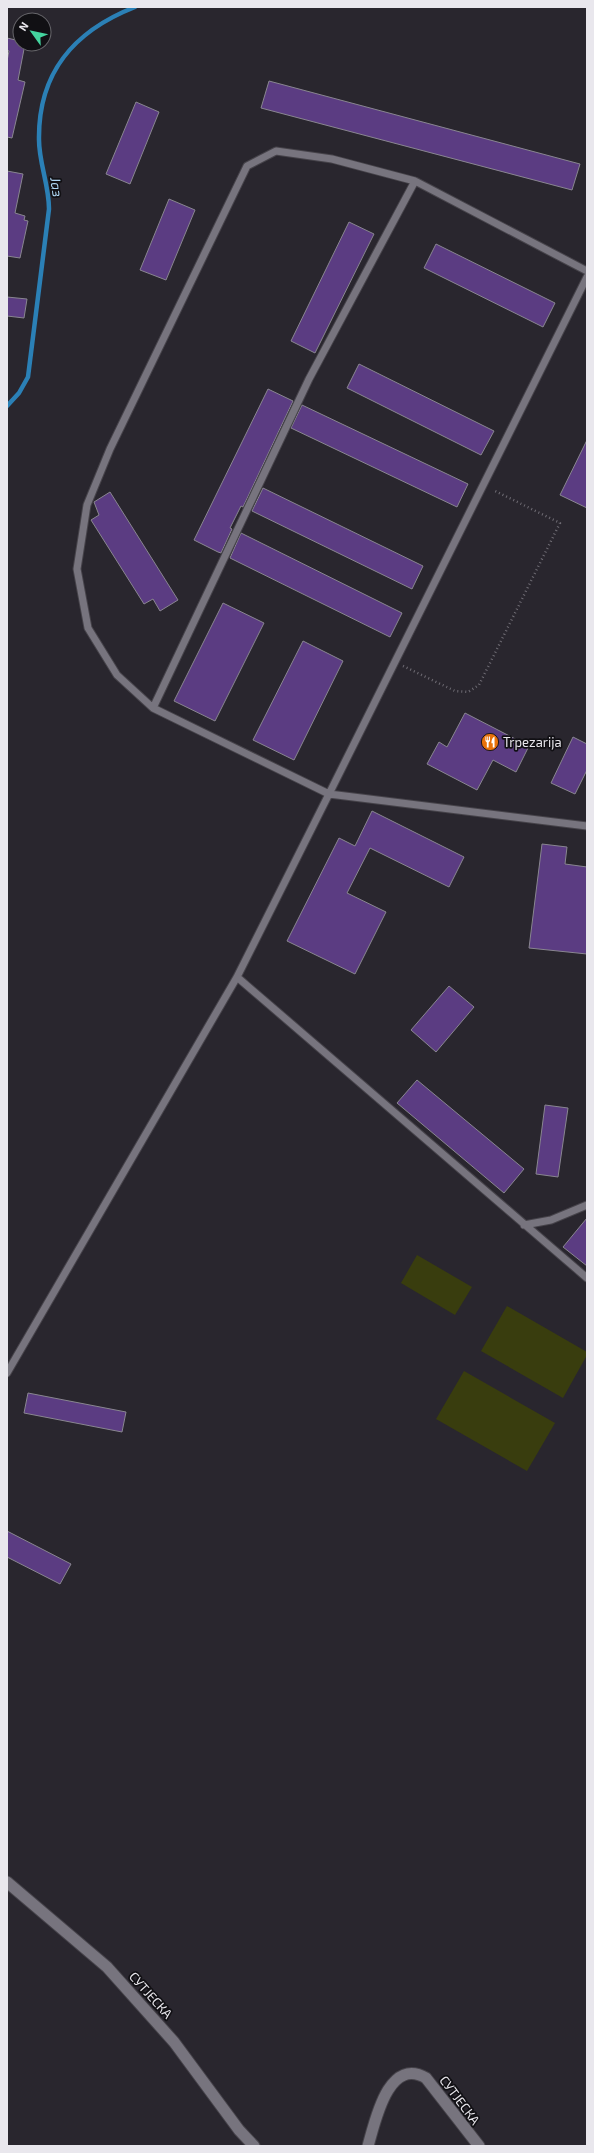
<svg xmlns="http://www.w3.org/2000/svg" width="594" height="2153" font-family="'Exo 2',sans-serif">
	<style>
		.green { fill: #393d0e }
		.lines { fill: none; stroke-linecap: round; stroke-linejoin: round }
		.stream { stroke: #2b80b6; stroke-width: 4.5 }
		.building { fill: #5b3c82; stroke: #898690 }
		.service-casing { stroke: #46434a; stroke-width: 9 }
		.minor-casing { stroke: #46434a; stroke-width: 13 }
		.path { stroke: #6f6c74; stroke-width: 2.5; stroke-dasharray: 1 3; stroke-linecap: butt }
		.service { stroke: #77747e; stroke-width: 7 }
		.minor { stroke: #77747e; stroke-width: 11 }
		.labels { text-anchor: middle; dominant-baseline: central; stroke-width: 3.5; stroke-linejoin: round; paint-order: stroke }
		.poi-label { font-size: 13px; fill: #e9e7ed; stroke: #111014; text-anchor: start }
		.street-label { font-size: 13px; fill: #e9e7ed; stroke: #111014 }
		.water-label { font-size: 14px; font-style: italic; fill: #aed5f2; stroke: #111014 }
	</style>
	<rect width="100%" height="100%" fill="#29262e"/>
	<path class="green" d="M417,1255L472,1287L455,1315L401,1283Z
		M507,1306L587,1352V1355L563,1398L481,1351Z
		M464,1371L555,1423L527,1471L436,1419Z"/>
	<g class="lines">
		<path class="stream" d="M7,406L19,393L28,377L49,209C49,185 39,163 39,140C38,72 74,31 135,7"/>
	</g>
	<path class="building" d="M7,38L20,41V44H25L18,80L25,82L12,138L7,137V61L9,51L7,50Z
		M269,81L580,164L572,190L261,108Z
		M136,102L159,112L130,184L106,174Z
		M7,171L23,174L15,213L25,216L24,220L28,221L20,258L7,256Z
		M169,199L195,210L166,280L140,270Z
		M349,222L374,234L315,353L291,341Z
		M436,244L555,303L543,327L424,268Z
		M7,297L27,299L24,318L7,316Z
		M359,364L494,431L481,455L347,388Z
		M268,389L293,401L243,507L241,506L230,528L232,529L221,553L218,552L194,540Z
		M302,405L468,484L457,507L291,428Z
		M587,440V508L560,495Z
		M263,488L423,566L412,589L252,511Z
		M110,492L178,600L160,611L153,599L144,604L91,520L99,515L94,502Z
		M241,533L402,613L390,637L230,558Z
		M223,603L264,623L215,721L174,701Z
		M303,641L343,661L294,760L253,740Z
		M465,713L529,746L516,772L493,760L477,790L427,764L439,742L447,747Z
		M573,737L587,744V770L575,794L551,783Z
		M372,811L464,857L449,887L370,848L347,893L386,912L355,974L287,941L339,838L355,846Z
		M542,844L567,847L565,864L587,867V954L529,948Z
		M449,986L474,1007L436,1052L411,1030Z
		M417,1080L524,1169L504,1193L397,1103Z
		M545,1105L568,1108L558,1177L536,1174Z
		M587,1218V1266L563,1247Z
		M28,1393L126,1412L122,1432L24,1413Z
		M7,1531L71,1564L60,1584L7,1557Z"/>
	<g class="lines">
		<defs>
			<path id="service" d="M587,271L415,181L332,159L276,151L247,166L110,449L87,505L77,569L88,628L117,675L153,708L329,794L587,277
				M153,708L309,379L415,181
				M237,977L587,1278
				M524,1225L551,1220L587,1205
				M7,1373L237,977L329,794L587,826"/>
			<path id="minor" d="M7,1882L107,1967L174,2042L239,2130L254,2146
				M368,2146C375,2122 388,2056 426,2078L479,2146"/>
		</defs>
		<use href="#service" class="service-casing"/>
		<use href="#minor" class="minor-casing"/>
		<path class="path" d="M403,666L455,691L468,692L479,685L560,523L493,490"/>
		<use href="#service" class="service"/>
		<use href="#minor" class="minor"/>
	</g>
	<defs>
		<symbol id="restaurant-disc" viewBox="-11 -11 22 22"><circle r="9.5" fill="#e8710a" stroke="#111014"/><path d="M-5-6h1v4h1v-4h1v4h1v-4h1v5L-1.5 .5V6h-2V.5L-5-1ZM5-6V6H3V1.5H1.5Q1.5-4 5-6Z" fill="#fff"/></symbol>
	</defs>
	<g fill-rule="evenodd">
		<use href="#restaurant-disc" x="480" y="732" width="20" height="20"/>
	</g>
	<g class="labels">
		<g class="poi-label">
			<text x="503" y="742">Trpezarija</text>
		</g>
		<g class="street-label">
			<text transform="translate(151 1995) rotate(48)">СУТЈЕСКА</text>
			<text transform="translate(460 2100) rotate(53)">СУТЈЕСКА</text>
		</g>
		<g class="water-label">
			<text transform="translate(57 187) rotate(82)">Јаз</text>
		</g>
	</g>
	<rect width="594" height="2153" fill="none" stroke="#e9e7ed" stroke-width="16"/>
	<g transform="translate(32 32) rotate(303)"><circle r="19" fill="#111014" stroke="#67666b"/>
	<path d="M0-3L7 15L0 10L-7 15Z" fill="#44d49f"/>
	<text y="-6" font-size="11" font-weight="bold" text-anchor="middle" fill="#e9e7ed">N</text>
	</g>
</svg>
